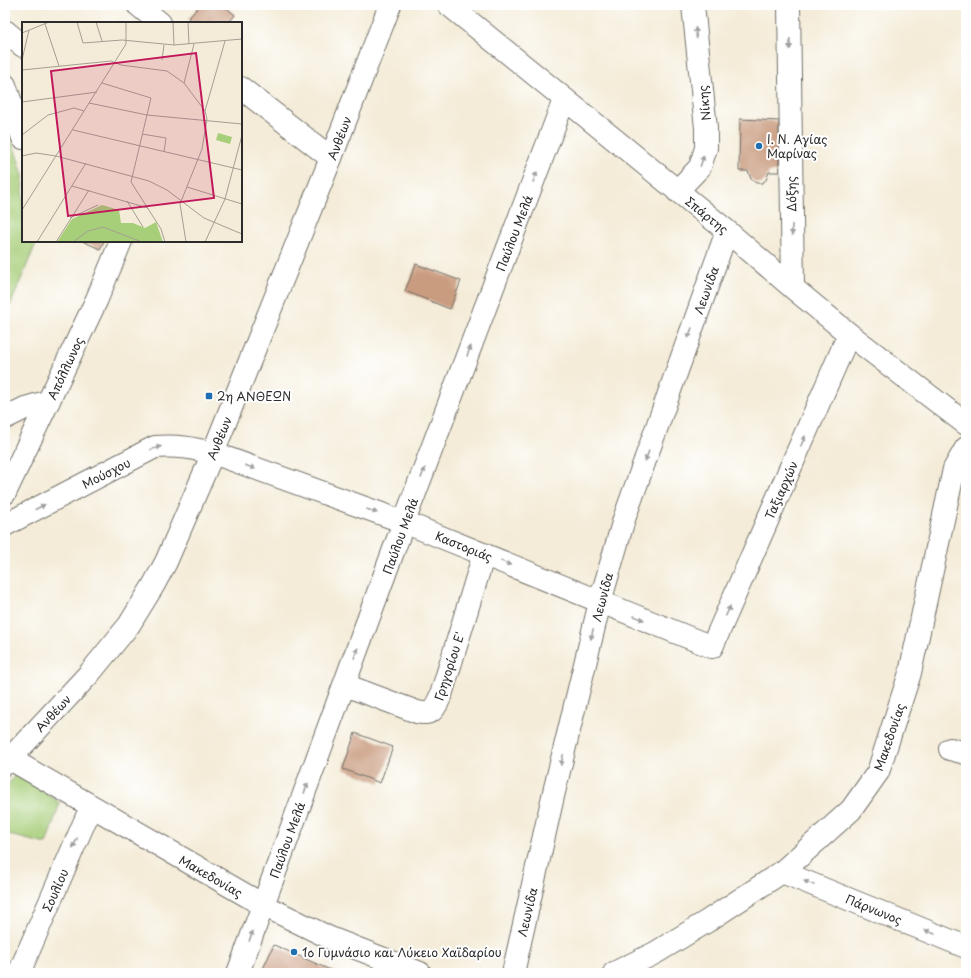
<svg xmlns="http://www.w3.org/2000/svg" width="971" height="978" font-family="'Playpen Sans',sans-serif">
	<style>
		.green { fill: #a7ce79; stroke: #697c52 }
		.building { fill: #c99b7f }
		.lines { fill: none; stroke-linecap: round; stroke-linejoin: round }
		.minor-casing { stroke: #716f68; stroke-width: 24 }
		.tertiary-casing { stroke: #716f68; stroke-width: 24 }
		.minor { stroke: #fff; stroke-width: 22 }
		.tertiary { stroke: #fff; stroke-width: 22 }
		.oneway { fill: #a0a0a0 }
		.poi-dot { fill: #1f6fb2; stroke: #fff; stroke-width: 1.5 }
		.labels { text-anchor: middle; dominant-baseline: central; stroke-width: 4; stroke-linejoin: round; paint-order: stroke }
		.street-label { font-size: 12px; fill: #2b2b2b; stroke: #fff }
		.poi-label { font-size: 12px; fill: #2b2b2b; stroke: #fff; text-anchor: start }
		.inset-road { fill: none; stroke: #a49f93; stroke-width: 1 }
		.view { fill: #c2185b; fill-opacity: 0.15; stroke: #c2185b; stroke-width: 2 }
		.inset-edge { fill: none; stroke: #2b2b2b; stroke-width: 2 }
	</style>
	<rect width="100%" height="100%" fill="#fff"/>
	<filter id="ink" filterUnits="userSpaceOnUse"><feTurbulence type="fractalNoise" baseFrequency=".025" numOctaves="2"/><feDisplacementMap in="SourceGraphic" scale="8" xChannelSelector="R" yChannelSelector="G"/><feConvolveMatrix kernelMatrix="1 2 1 2 8 2 1 2 1" color-interpolation-filters="sRGB"/></filter>
	<filter id="wash" filterUnits="userSpaceOnUse"><feTurbulence type="fractalNoise" baseFrequency=".012" numOctaves="4" result="noise"/><feDisplacementMap in="SourceGraphic" scale="16" xChannelSelector="R" yChannelSelector="G"/><feGaussianBlur stdDeviation="0.9" result="paint"/><feColorMatrix in="noise" values="0 0 0 0 0 0 0 0 0 0 0 0 0 0 0 0 0 1.4 0 .05"/><feComposite in="paint" operator="in"/></filter>
	<g filter="url(#wash)">
		<rect width="100%" height="100%" fill="#f4ecd8"/>
		<path class="green" d="M5,118L23,175V241H37L5,318Z
			M17,772L60,803L46,844L10,835L5,830V789Z"/>
		<g id="blocks">
			<path class="building" d="M200,5H223L235,15L228,23H193L188,19Z
				M740,119L779,121V172H769L766,180L762,183H756L751,179L748,171H739Z
				M82,241H104L100,249Z
				M416,264L461,281L450,309L405,291Z
				M355,733L393,747L380,783L343,769Z
				M274,945L337,973H261Z"/>
		</g>
	</g>
	<g filter="url(#ink)">
		<use href="#blocks" fill-opacity="0" stroke="#716f68" stroke-width="1"/>
		<g class="lines">
			<defs>
				<path id="minor" d="M138,5L160,23
					M449,5L727,231L793,288L849,334L966,424
					M789,5L793,288
					M5,31L23,46
					M5,85L23,138
					M241,88L331,158
					M677,191L700,167L706,148V128L693,5
					M5,418L25,408L49,401
					M5,493L97,299L121,241
					M5,525L155,447C177,445 192,448 213,453L404,522L712,647L849,334
					M345,685L417,712C433,716 435,708 441,695L484,554
					M950,749L966,753
					M5,756L263,905L330,938L420,973
					M782,872L966,947
					M19,973L91,807
					M238,973L404,522L564,100
					M513,973L554,792L600,602L624,519L727,231
					M614,973L655,953L706,922L782,872L851,810L878,772L910,673L954,469L966,448"/>
				<path id="tertiary" d="M5,764L89,674L129,625L153,586L166,562L213,453L331,158L390,5"/>
			</defs>
			<use href="#minor" class="minor-casing"/>
			<use href="#tertiary" class="tertiary-casing"/>
			<use href="#minor" class="minor"/>
			<use href="#tertiary" class="tertiary"/>
		</g>
		<defs><path id="oneway-solid" d="M-6-.8H1V-3.2L6.5 0L1 3.2V.8H-6Z"/></defs>
		<g class="oneway">
			<use href="#oneway-solid" transform="translate(696 33) rotate(-96)"/>
			<use href="#oneway-solid" transform="translate(790 44) rotate(89)"/>
			<use href="#oneway-solid" transform="translate(702 161) rotate(-72)"/>
			<use href="#oneway-solid" transform="translate(535 177) rotate(-69)"/>
			<use href="#oneway-solid" transform="translate(792 230) rotate(89)"/>
			<use href="#oneway-solid" transform="translate(690 333) rotate(110)"/>
			<use href="#oneway-solid" transform="translate(469 351) rotate(-69)"/>
			<use href="#oneway-solid" transform="translate(803 441) rotate(-66)"/>
			<use href="#oneway-solid" transform="translate(156 448) rotate(-18)"/>
			<use href="#oneway-solid" transform="translate(647 456) rotate(110)"/>
			<use href="#oneway-solid" transform="translate(250 467) rotate(20)"/>
			<use href="#oneway-solid" transform="translate(423 473) rotate(-69)"/>
			<use href="#oneway-solid" transform="translate(40 507) rotate(-27)"/>
			<use href="#oneway-solid" transform="translate(372 511) rotate(20)"/>
			<use href="#oneway-solid" transform="translate(506 563) rotate(22)"/>
			<use href="#oneway-solid" transform="translate(728 611) rotate(-66)"/>
			<use href="#oneway-solid" transform="translate(639 618) rotate(22)"/>
			<use href="#oneway-solid" transform="translate(592 634) rotate(103)"/>
			<use href="#oneway-solid" transform="translate(356 653) rotate(-70)"/>
			<use href="#oneway-solid" transform="translate(562 760) rotate(103)"/>
			<use href="#oneway-solid" transform="translate(306 788) rotate(-70)"/>
			<use href="#oneway-solid" transform="translate(75 843) rotate(114)"/>
			<use href="#oneway-solid" transform="translate(809 883) rotate(-158)"/>
			<use href="#oneway-solid" transform="translate(930 932) rotate(-158)"/>
			<use href="#oneway-solid" transform="translate(251 936) rotate(-70)"/>
		</g>
	</g>
	<g class="poi-dot">
		<circle cx="759" cy="146" r="4"/>
		<rect x="205" y="392" width="8" height="8" rx="2"/>
		<circle cx="294" cy="952" r="4"/>
	</g>
	<g class="labels">
		<g class="street-label">
			<text transform="translate(704 103) rotate(-96)">Νίκης</text>
			<text transform="translate(339 138) rotate(-69)">Ανθέων</text>
			<text transform="translate(791 194) rotate(-91)">Δόξης</text>
			<text transform="translate(707 215) rotate(39)">Σπάρτης</text>
			<text transform="translate(514 233) rotate(-69)">Παύλου Μελά</text>
			<text transform="translate(706 290) rotate(-70)">Λεωνίδα</text>
			<text transform="translate(65 368) rotate(-65)">Απόλλωνος</text>
			<text transform="translate(219 438) rotate(-68)">Ανθέων</text>
			<text transform="translate(106 473) rotate(-27)">Μούσχου</text>
			<text transform="translate(781 490) rotate(-66)">Ταξιαρχών</text>
			<text transform="translate(400 536) rotate(-70)">Παύλου Μελά</text>
			<text transform="translate(464 546) rotate(22)">Καστοριάς</text>
			<text transform="translate(602 597) rotate(-75)">Λεωνίδα</text>
			<text transform="translate(449 666) rotate(-72)">Γρηγορίου Ε'</text>
			<text transform="translate(53 713) rotate(-47)">Ανθέων</text>
			<text transform="translate(889 737) rotate(-71)">Μακεδονίας</text>
			<text transform="translate(287 840) rotate(-70)">Παύλου Μελά</text>
			<text transform="translate(211 876) rotate(30)">Μακεδονίας</text>
			<text transform="translate(55 890) rotate(-66)">Σουλίου</text>
			<text transform="translate(874 909) rotate(22)">Πάρνωνος</text>
			<text transform="translate(527 912) rotate(-77)">Λεωνίδα</text>
		</g>
		<g class="poi-label">
			<text x="767" y="139">Ι. Ν. Αγίας<tspan x="767" dy="14">Μαρίνας</tspan></text>
			<text x="217" y="396">2η ΑΝΘΕΩΝ</text>
			<text x="302" y="952">1ο Γυμνάσιο και Λύκειο Χαϊδαρίου</text>
		</g>
	</g>
	<g transform="translate(22 22)">
		<rect width="220" height="220" fill="#f4ecd8"/>
		<path d="M196,111L210,115L208,122L194,118ZM80,183L97,188L99,201H111L123,206L134,200L141,220H35L50,197Z" fill="#a7ce79"/>
		<path class="inset-road" d="M55,0L61,21L100,18L152,23L220,17M74,0L80,19M151,0L152,23M166,0L167,22M23,2L37,44M0,11L27,0M0,38L7,8M140,38L142,23M0,48L89,39L99,43L145,49L162,61L183,89L185,97L180,127L158,182L164,220M80,61L129,76L109,160L139,207L143,220M162,61L172,22M0,80L75,70M67,81L125,93L220,102M183,89L203,19M51,108L220,148M120,112L144,116L142,130M0,113L26,93L52,86L62,89M0,134L14,131L34,134L127,159L145,168L182,196L220,212M50,164L126,186M165,165L220,182M105,179L121,205M0,188L104,22V0M48,196L76,183M15,220L64,141M34,220L67,168M51,220L66,209L81,205L120,220M183,220L203,177L220,113"/>
		<path class="view" d="M174,31L192,176L46,194L29,49Z"/>
		<rect width="220" height="220" class="inset-edge"/>
	</g>
	<rect width="971" height="978" fill="none" stroke="#fff" stroke-width="20"/>
</svg>
